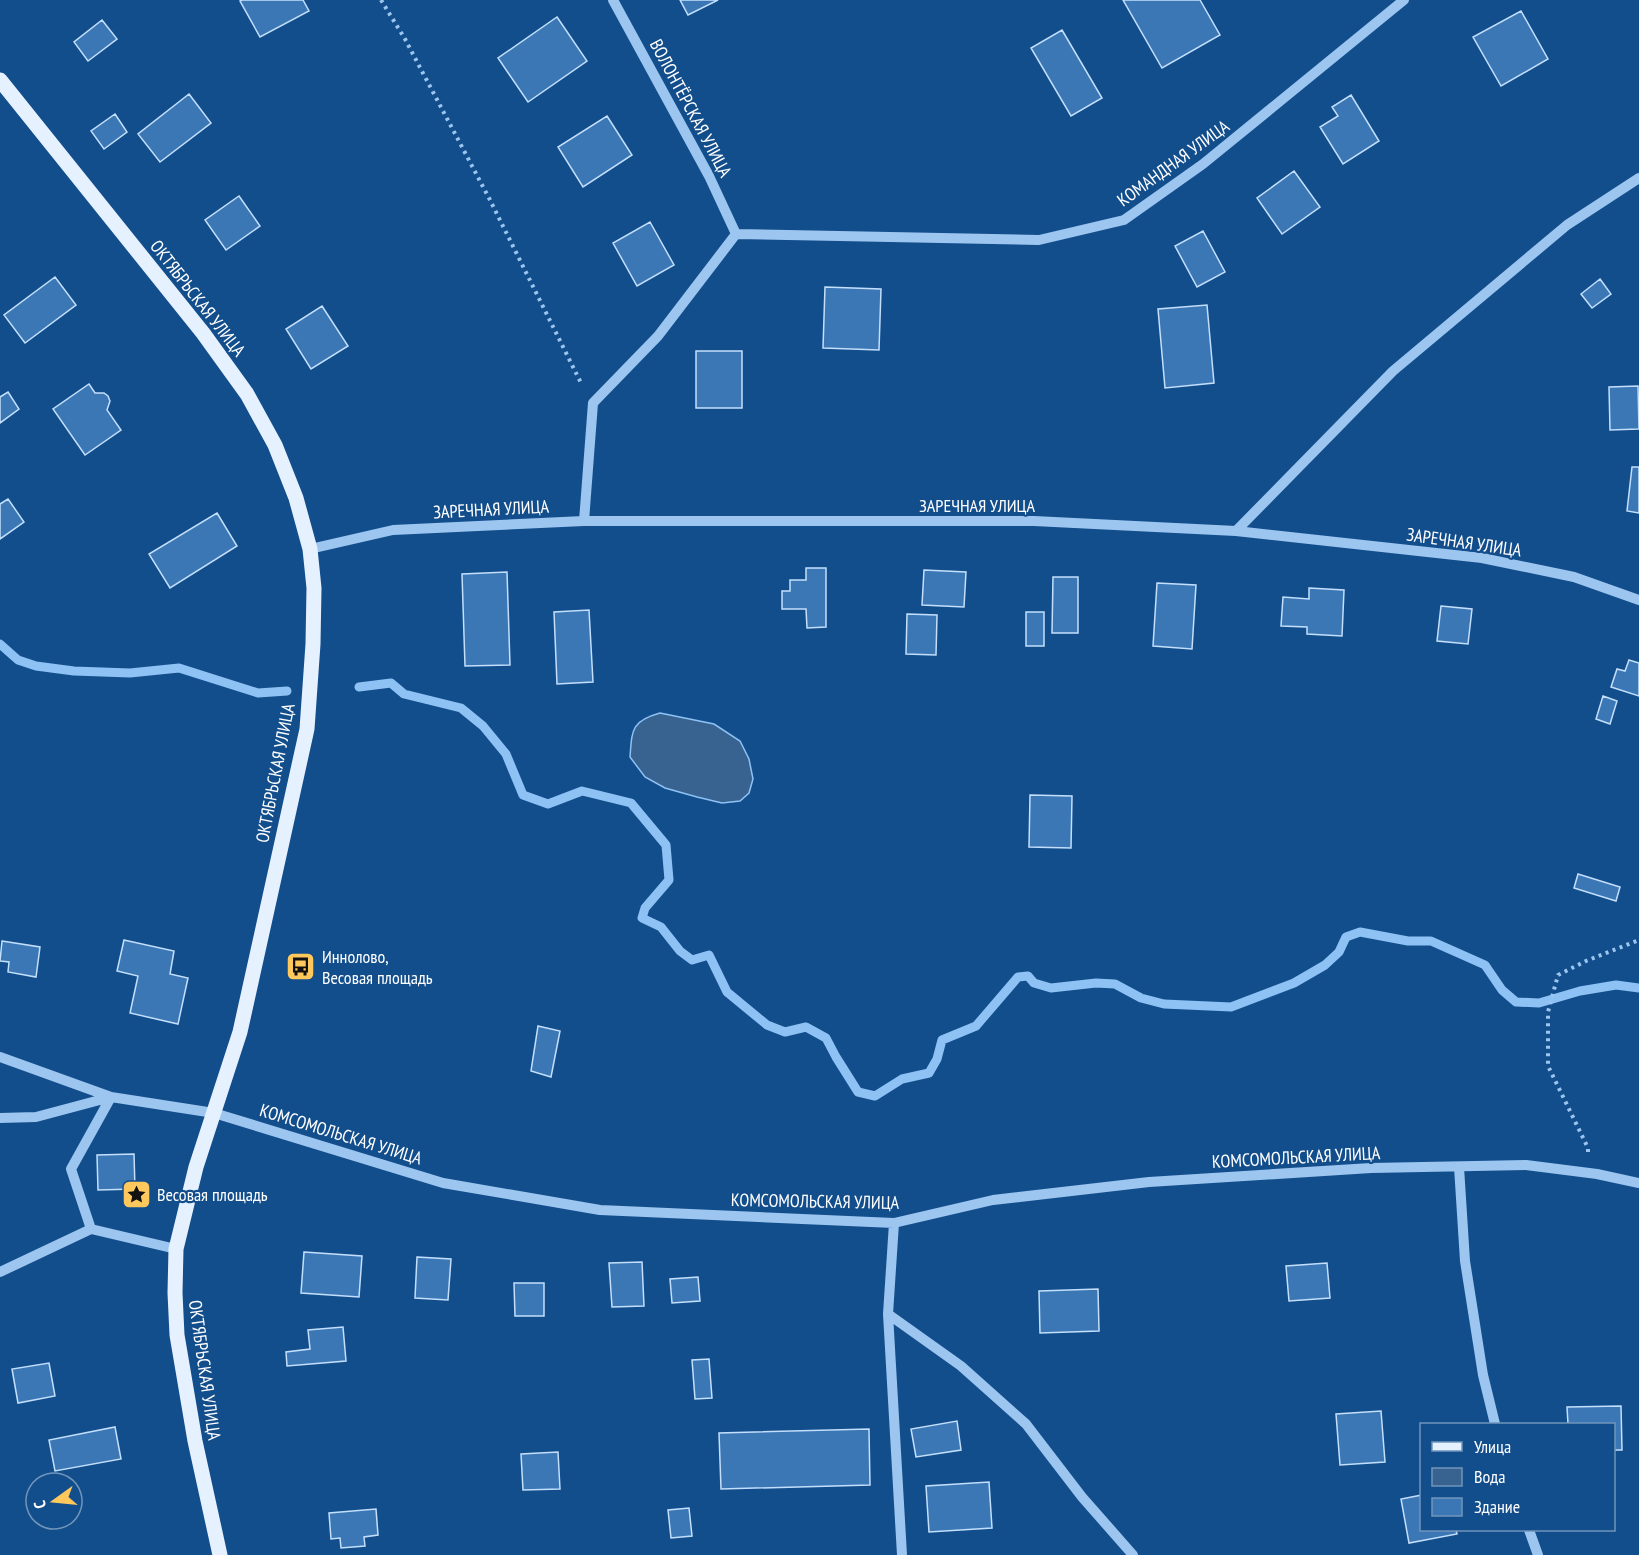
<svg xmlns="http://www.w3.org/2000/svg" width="1639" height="1555" font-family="'PT Sans Narrow',sans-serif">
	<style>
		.water { fill: #386391; stroke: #8ec2f4; stroke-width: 1.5 }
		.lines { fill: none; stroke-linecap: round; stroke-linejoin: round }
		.stream { stroke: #8ec2f4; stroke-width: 9 }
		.building { fill: #3c77b5; stroke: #c3dffc; stroke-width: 1.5 }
		.path { stroke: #9cc6f0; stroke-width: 4; stroke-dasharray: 3 4.5; stroke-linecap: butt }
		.minor { stroke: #9cc6f0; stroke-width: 10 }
		.major { stroke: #e6f1ff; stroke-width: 15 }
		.labels { text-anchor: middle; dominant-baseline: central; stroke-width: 4.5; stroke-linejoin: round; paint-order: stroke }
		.street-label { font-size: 18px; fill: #fff; stroke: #134e8c }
		.poi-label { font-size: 18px; fill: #fff; stroke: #134e8c; text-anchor: start }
	</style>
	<rect width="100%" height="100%" fill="#134e8c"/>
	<path class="water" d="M660,713L714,724L740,741L749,759L753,779L749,793L740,801L722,803L697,797L665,788L645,777L630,757C632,730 631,721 660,713Z"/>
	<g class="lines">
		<path class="stream" d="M0,644L18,660L36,666L74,671L130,673L179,668L258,693L287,691
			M359,687L391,683L404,694L461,708L483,726L506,754L523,795L548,804L582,791L631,803L666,845L669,880L645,908L642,918L661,927L680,951L692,960L709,955L727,992L767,1025L785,1032L806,1027L826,1038L836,1057L858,1092L875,1096L902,1079L929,1073L937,1059L942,1040L976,1026L1018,977L1028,976L1034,983L1051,988L1096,983L1115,984L1141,998L1164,1004L1231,1007L1294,983L1325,965L1339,952L1346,937L1360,932L1408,941H1431L1485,965L1502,990L1516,1002L1539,1003L1580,991L1616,985L1639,988"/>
	</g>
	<path class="building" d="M242,0H303L309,11L260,37L240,1Z
		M680,0H718L688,15Z
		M1123,0H1200L1220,35L1162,68Z
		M1521,11L1548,59L1501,86L1473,37Z
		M557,17L587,61L528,102L498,58Z
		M102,20L117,39L88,61L74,42Z
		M1062,30L1102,98L1071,116L1031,48Z
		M189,94L211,123L160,162L138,134Z
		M1351,95L1379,141L1343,164L1320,127L1338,116L1332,107Z
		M115,114L127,132L104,149L91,131Z
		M607,116L632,155L583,187L558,147Z
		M1294,171L1320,207L1282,234L1257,198Z
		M239,196L260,226L226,250L205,220Z
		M650,222L674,265L637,286L613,243Z
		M1203,231L1225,272L1197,287L1175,246Z
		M55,277L76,305L25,343L4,315Z
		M1600,279L1611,294L1592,308L1581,294Z
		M825,287L881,289L879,350L823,348Z
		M1207,305L1214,383L1165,388L1158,309Z
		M322,306L348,346L311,369L286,329Z
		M696,351H742V408H696Z
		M89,384L95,393H104L108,396L110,401L107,410L121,430L85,455L53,409Z
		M1638,386L1639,429L1610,430L1609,387Z
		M8,392L19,409L0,423V397Z
		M1632,467H1639V513L1627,511Z
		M8,499L24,522L0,539V504Z
		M217,513L237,546L170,588L149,554Z
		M806,568H826V627L807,628L806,609H782V591H790V580H806Z
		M924,570L966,572L964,607L922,605Z
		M507,572L510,665L465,666L462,574Z
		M1053,577H1078V633H1052Z
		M1157,583L1196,585L1192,649L1153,646Z
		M1309,588L1344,590L1342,636L1307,634V627L1281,626L1283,597L1309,599Z
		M1441,606L1472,609L1468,644L1437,641Z
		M589,610L593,682L557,684L554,612Z
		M1026,612H1044V646H1026Z
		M907,614L937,615L936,655L906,654Z
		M1629,660L1639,663V696L1611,687L1617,669L1625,671Z
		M1603,696L1617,701L1610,724L1596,719Z
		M1030,795L1072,796L1071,848L1029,847Z
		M1578,874L1620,887L1616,901L1574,888Z
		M124,940L174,951L170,974L188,978L178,1024L130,1013L138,976L117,971Z
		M2,941L40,947L36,977L8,972L9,962L0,961Z
		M538,1026L560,1031L551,1077L531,1071Z
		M134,1154L135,1189L98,1190L97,1155Z
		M304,1252L362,1256L359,1297L301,1293Z
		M417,1257L451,1259L448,1300L415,1298Z
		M642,1262L644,1306L612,1307L609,1263Z
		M1327,1263L1330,1298L1289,1301L1286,1266Z
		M698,1277L700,1301L672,1303L670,1279Z
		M514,1283H544V1316H515Z
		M1098,1289L1099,1331L1040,1333L1039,1291Z
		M343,1327L346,1361L287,1366L286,1352L310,1349L308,1330Z
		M709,1359L712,1398L695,1399L692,1360Z
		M49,1363L55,1396L18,1403L12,1369Z
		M1621,1406L1622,1450H1614V1424H1568L1567,1407Z
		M1381,1411L1385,1462L1340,1465L1336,1414Z
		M957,1421L961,1450L916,1457L911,1429Z
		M115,1427L121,1459L55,1471L49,1440Z
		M869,1429L870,1485L721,1489L719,1433Z
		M558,1452L560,1489L523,1490L521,1454Z
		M989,1482L992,1528L929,1532L926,1486Z
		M1422,1495V1530H1456L1457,1534L1409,1543L1401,1499Z
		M689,1508L692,1536L671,1538L668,1510Z
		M376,1509L378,1535L364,1537L365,1546L341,1548L340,1538L331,1539L329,1513Z"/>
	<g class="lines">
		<path class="path" d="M381,0L405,39L490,200L582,385
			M1588,1152V1148L1548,1066V1012L1558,975L1586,961L1639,940"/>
		<path class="minor" d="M613,0L709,176L736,234
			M736,234L1039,240L1124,220L1203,164L1404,0
			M584,521L593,403L658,336L736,234
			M1236,531L1393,371L1567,225L1639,178
			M310,549L393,530L584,521H1034L1236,531L1482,558L1574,577L1639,600
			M0,1057L111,1097
			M0,1118L36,1117L111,1097L214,1113L443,1183L600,1210L894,1223L993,1200L1149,1182L1371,1168L1526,1165L1597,1174L1639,1183
			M1459,1167L1465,1261L1483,1375L1495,1424
			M894,1223L888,1314L961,1366L1026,1424L1082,1497L1133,1555
			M91,1229L71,1169L111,1097
			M0,1272L91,1229L176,1249
			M888,1314L902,1555
			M1529,1530L1538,1555"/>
		<path class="major" d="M0,80L203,333L247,394L275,445L296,498L310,549L314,588L313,644L307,729L240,1032L196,1167L176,1249L175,1293L177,1335L195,1441L220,1555"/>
	</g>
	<defs>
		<symbol id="bus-square" viewBox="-11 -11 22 22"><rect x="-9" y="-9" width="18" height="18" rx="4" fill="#ffc85c" stroke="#134e8c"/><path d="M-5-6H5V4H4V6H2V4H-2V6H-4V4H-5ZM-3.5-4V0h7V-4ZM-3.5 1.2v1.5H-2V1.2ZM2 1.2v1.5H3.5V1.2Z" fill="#111"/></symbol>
		<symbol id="sight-square" viewBox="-11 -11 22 22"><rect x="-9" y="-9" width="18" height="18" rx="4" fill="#ffc85c" stroke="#134e8c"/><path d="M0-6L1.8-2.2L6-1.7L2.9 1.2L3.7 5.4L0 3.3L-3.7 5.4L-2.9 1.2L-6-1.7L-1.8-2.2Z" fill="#111"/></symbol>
	</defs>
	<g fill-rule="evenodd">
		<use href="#bus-square" x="284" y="950" width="33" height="33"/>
		<use href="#sight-square" x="120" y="1178" width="33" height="33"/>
	</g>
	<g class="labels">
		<g class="street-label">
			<text transform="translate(691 108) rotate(62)">ВОЛОНТЁРСКАЯ УЛИЦА</text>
			<text transform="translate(1173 163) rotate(-36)">КОМАНДНАЯ УЛИЦА</text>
			<text transform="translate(198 298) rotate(52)">ОКТЯБРЬСКАЯ УЛИЦА</text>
			<text x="977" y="505">ЗАРЕЧНАЯ УЛИЦА</text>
			<text transform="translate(491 509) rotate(-3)">ЗАРЕЧНАЯ УЛИЦА</text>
			<text transform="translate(1464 542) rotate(8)">ЗАРЕЧНАЯ УЛИЦА</text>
			<text transform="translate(275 773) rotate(-79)">ОКТЯБРЬСКАЯ УЛИЦА</text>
			<text transform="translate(341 1134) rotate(17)">КОМСОМОЛЬСКАЯ УЛИЦА</text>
			<text transform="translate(1296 1157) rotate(-3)">КОМСОМОЛЬСКАЯ УЛИЦА</text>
			<text transform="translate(815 1201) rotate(1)">КОМСОМОЛЬСКАЯ УЛИЦА</text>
			<text transform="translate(205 1370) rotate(82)">ОКТЯБРЬСКАЯ УЛИЦА</text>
		</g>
		<g class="poi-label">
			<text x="322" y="956">Иннолово,<tspan x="322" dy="21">Весовая площадь</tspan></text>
			<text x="157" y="1194">Весовая площадь</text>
		</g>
	</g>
	<rect x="1420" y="1423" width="195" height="108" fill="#134e8c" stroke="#7195ba" stroke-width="1.5"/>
	<rect x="1432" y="1442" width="30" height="9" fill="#e6f1ff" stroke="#7195ba" stroke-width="1.5"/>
	<text x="1474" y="1453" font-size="18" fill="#ffffff">Улица</text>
	<rect x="1432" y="1468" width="30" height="18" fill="#386391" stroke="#7195ba" stroke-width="1.5"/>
	<text x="1474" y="1483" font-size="18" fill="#ffffff">Вода</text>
	<rect x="1432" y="1498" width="30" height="18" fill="#3c77b5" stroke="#7195ba" stroke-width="1.5"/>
	<text x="1474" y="1513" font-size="18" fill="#ffffff">Здание</text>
	<g transform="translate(54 1501) rotate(255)"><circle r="28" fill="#134e8c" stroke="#7195ba" stroke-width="1.5"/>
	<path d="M0-4.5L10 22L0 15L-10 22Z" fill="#ffc85c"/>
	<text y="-9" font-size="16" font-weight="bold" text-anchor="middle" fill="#ffffff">С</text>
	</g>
</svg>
